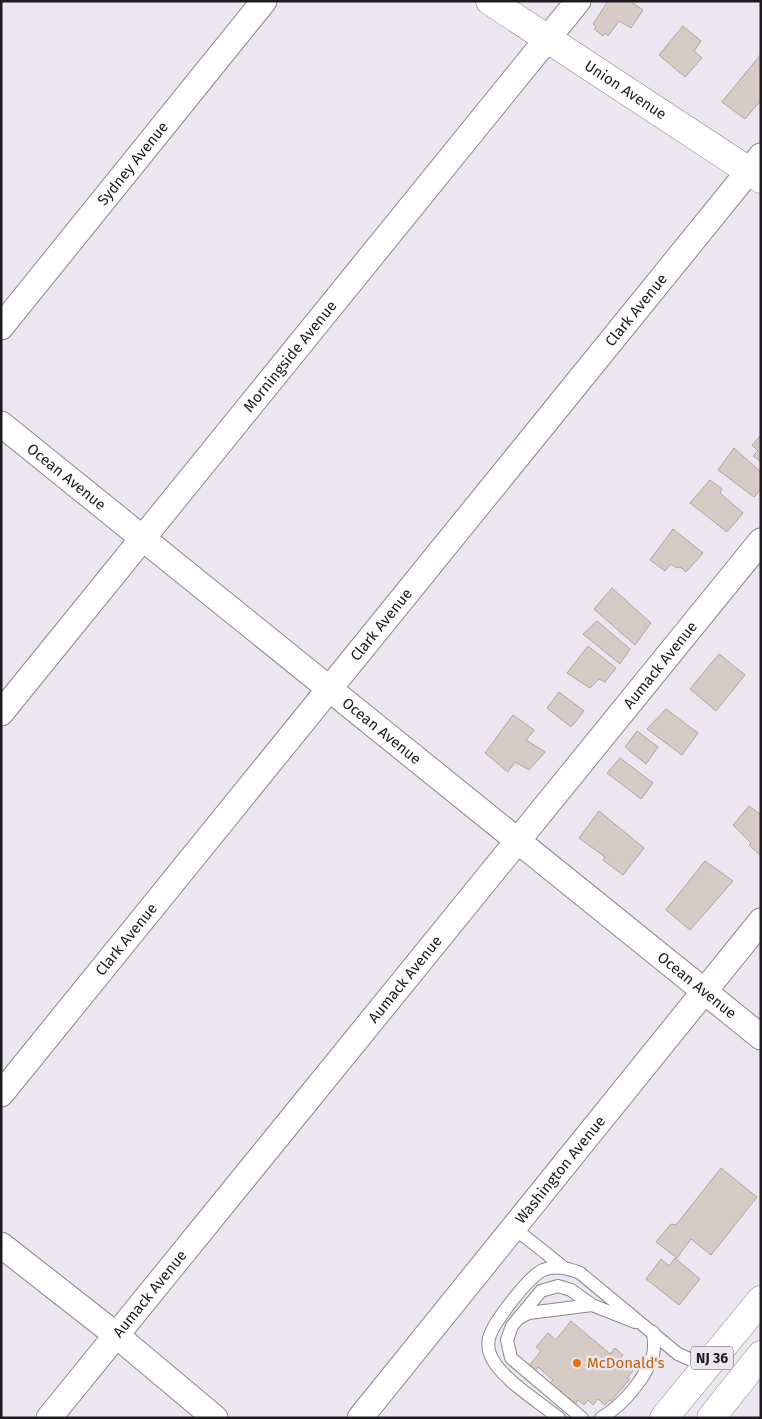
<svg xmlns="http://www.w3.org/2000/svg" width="762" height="1419" font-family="'Fira Sans',sans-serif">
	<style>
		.building { fill: #d7cbc6; stroke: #b0a5a0 }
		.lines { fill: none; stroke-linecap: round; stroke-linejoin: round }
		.lane-casing { stroke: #8c8791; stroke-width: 14 }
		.street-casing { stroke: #8c8791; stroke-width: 27 }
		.secondary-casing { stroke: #8c8791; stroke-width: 29 }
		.highway-casing { stroke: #8c8791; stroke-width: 29 }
		.lane { stroke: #fff; stroke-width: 12 }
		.street { stroke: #fff; stroke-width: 25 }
		.secondary { stroke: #fff; stroke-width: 28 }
		.highway { stroke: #fff; stroke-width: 28 }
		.food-dot { fill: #e8710a; stroke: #ebe6f0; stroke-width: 2 }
		.labels { text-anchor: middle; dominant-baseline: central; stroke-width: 5; stroke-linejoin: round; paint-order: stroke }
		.shield { fill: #ebe6f0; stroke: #5b585e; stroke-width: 1 }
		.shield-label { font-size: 14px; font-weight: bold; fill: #1d1b1f }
		.street-label { font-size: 15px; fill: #1d1b1f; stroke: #ebe6f0 }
		.food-label { font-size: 15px; fill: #c56008; stroke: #ebe6f0; text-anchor: start }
	</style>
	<rect width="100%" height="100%" fill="#ebe6f0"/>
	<path class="building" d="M608,1H630L643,10L631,28L619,21L608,36L606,33L603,36L594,29L596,27L593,24Z
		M683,26L701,41L694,51L702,58L685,77L659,55Z
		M761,54V100L745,119L722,102Z
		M761,435V462L753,456L758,451L752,445Z
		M734,448L761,472V489L754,497L718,470Z
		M710,480L722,489L720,493L743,513L727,532L690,503Z
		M673,529L703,553L686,572L680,567L677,568L671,564L665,571L650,560Z
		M612,588L651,623L635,645L594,609Z
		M597,621L630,649L620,664L583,634Z
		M588,646L616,668L605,682L599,679L590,688L567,673Z
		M719,654L745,675L716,711L690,689Z
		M559,692L584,711L571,727L547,708Z
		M666,709L698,733L682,755L647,729Z
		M513,715L534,730L526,740L545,752L529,770L515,762L508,772L485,753Z
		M637,731L658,747L646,764L625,747Z
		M620,758L653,783L641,799L607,773Z
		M749,806L761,815V856L749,845L751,843L733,825Z
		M599,811L644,848L623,875L603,860L605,857L579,838Z
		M705,861L733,881L690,930L666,910Z
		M721,1168L757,1197L711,1255L691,1239L677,1258L656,1242L671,1224L676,1225Z
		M675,1258L700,1279L679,1305L646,1279L661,1259L669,1266Z
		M571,1321L610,1354L615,1348L623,1355L619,1360L633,1371L627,1378L630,1379L611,1401L609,1400L605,1405L598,1399L593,1405L588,1400L584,1405L578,1400L575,1405L549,1384L553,1380L538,1367L534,1372L528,1367L541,1351L536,1347L548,1333L556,1340Z"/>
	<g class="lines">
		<defs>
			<path id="lane" d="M513,1227L563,1267
				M519,1318L529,1313L592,1305
				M559,1418C539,1402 498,1377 490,1354C488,1350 488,1342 489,1338C493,1323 528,1277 543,1270C555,1265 568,1268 580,1273L678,1354L694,1361L708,1357
				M582,1418L511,1358L507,1340L512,1326L541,1291L558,1286L571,1290L592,1305L635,1322
				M601,1418C622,1406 646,1378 653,1355C655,1348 654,1340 653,1332"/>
			<g id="street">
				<path id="s1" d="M1,327L264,1"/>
				<path id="s2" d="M1,424L761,1037"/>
				<path id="s3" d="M1,713L578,1"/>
				<path id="s4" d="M1,1094L761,156"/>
				<path d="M1,1245L116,1335L215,1418"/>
				<path id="s5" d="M49,1418L761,541"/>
				<path id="s6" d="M360,1418L761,921"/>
			</g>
			<g id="secondary">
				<path id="s7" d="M490,1L761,179"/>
			</g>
			<path id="highway" d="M664,1418L761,1300
				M711,1418L761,1355"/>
		</defs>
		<use href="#lane" class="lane-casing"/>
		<use href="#street" class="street-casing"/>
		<use href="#secondary" class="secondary-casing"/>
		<use href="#highway" class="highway-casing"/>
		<use href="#lane" class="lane"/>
		<use href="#street" class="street"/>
		<use href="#secondary" class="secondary"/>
		<use href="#highway" class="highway"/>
	</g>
	<circle class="food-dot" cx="577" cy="1363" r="5"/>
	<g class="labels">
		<rect class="shield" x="691" y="1346.5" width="42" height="23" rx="4"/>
		<g class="shield-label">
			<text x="712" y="1358">NJ 36</text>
		</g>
		<g class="street-label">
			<text stroke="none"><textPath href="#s7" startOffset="162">Union Avenue</textPath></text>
			<text stroke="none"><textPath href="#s1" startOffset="210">Sydney Avenue</textPath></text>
			<text stroke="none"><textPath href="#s4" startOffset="1009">Clark Avenue</textPath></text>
			<text stroke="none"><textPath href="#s3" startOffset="459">Morningside Avenue</textPath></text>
			<text stroke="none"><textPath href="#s2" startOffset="84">Ocean Avenue</textPath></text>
			<text stroke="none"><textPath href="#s4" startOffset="604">Clark Avenue</textPath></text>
			<text stroke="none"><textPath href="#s5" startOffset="970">Aumack Avenue</textPath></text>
			<text stroke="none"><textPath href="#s2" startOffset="489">Ocean Avenue</textPath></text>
			<text stroke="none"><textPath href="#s4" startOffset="199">Clark Avenue</textPath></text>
			<text stroke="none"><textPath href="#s5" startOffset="565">Aumack Avenue</textPath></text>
			<text stroke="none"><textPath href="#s2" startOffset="894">Ocean Avenue</textPath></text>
			<text stroke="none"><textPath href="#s6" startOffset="319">Washington Avenue</textPath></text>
			<text stroke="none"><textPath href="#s5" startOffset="160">Aumack Avenue</textPath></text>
		</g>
		<g class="food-label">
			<text x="587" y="1363">McDonald's</text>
		</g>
	</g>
	<rect width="762" height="1419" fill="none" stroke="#1d1b1f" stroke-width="5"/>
</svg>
